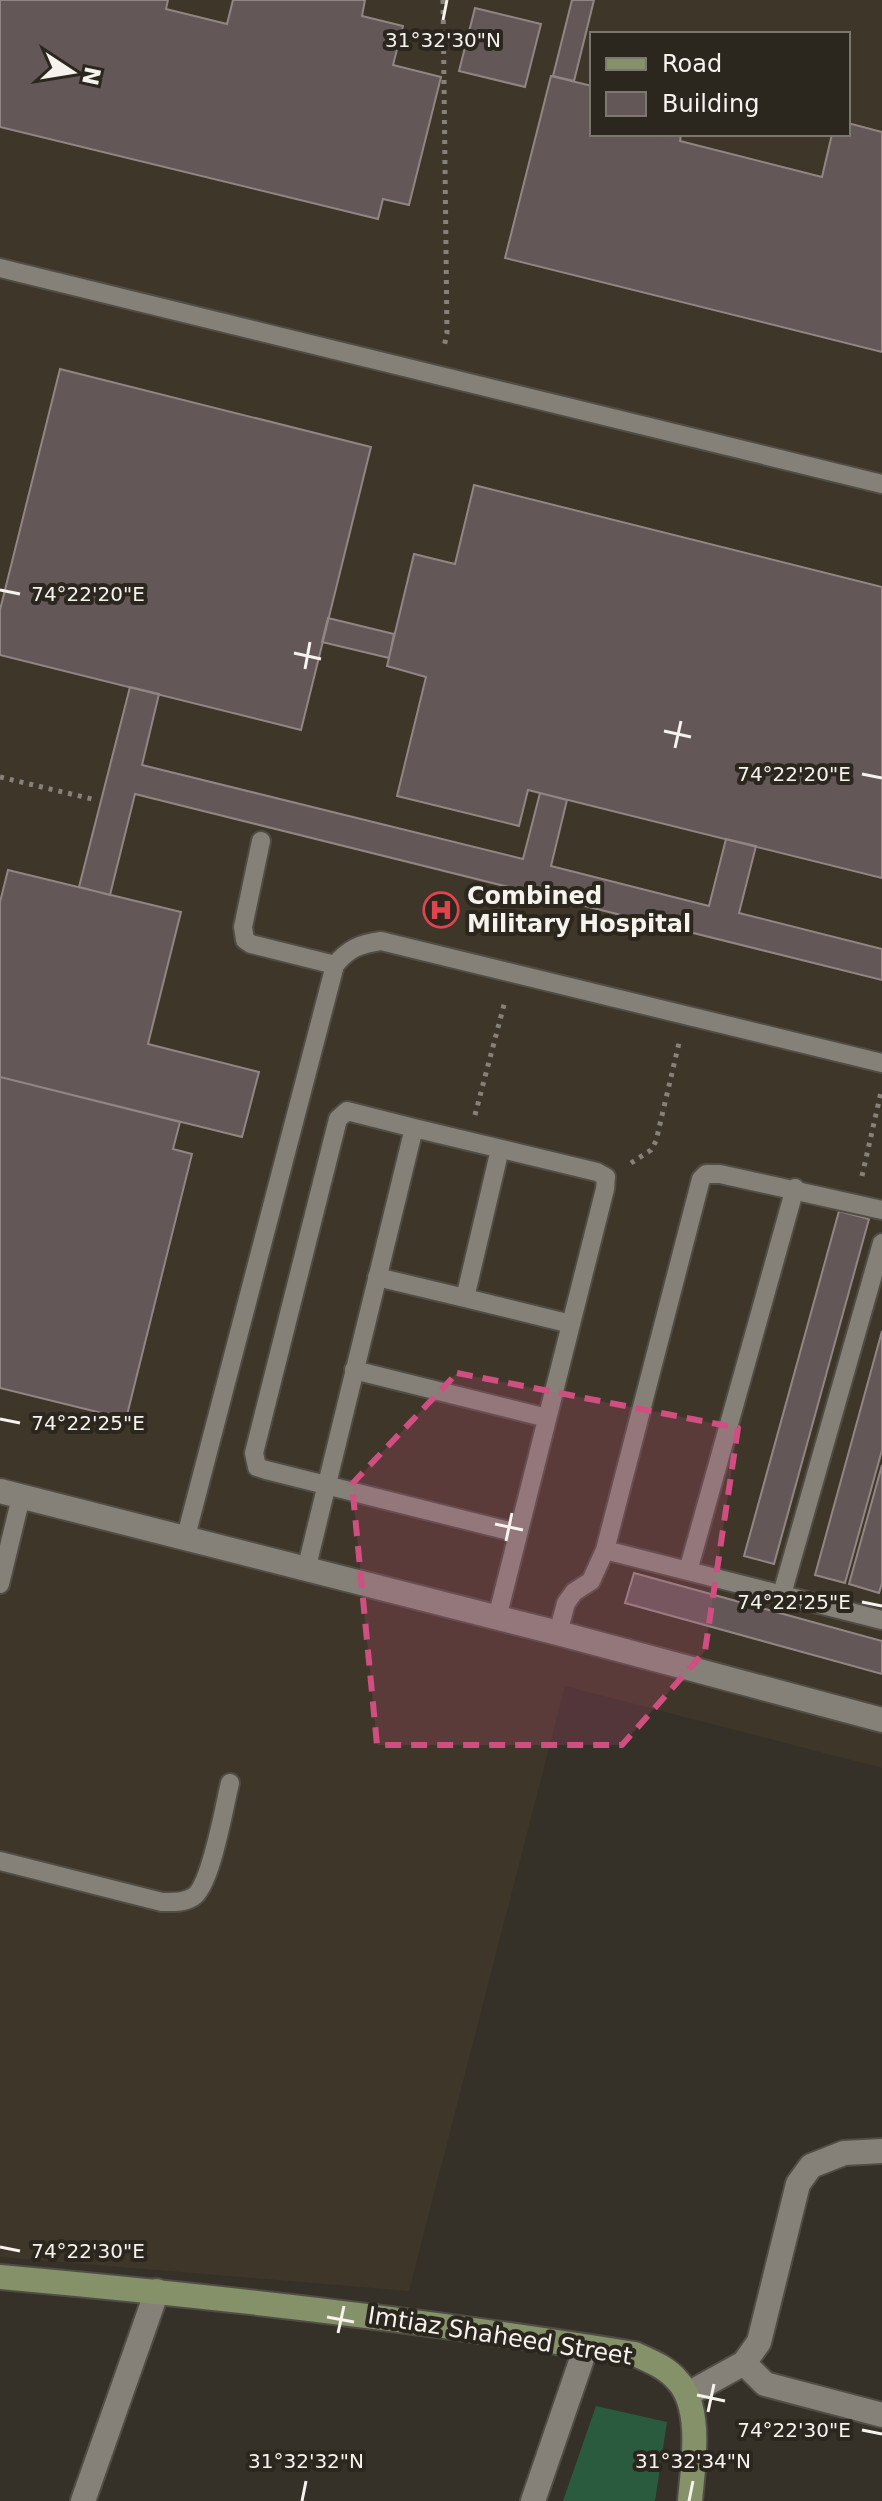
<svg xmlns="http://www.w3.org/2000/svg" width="882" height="2501" font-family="'DejaVu Sans',sans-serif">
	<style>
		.built { fill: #3e3628; fill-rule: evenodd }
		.green { fill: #2b5b3e }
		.building { fill: #635857; stroke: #928584; stroke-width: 2 }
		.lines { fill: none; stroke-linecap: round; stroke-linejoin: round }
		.lane-casing { stroke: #504d46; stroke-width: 22 }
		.street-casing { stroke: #504d46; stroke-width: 28 }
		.secondary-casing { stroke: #504d46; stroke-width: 28 }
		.path { stroke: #86827b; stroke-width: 5; stroke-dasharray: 4 6; stroke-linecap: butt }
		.lane { stroke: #868178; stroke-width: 18 }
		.street { stroke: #868178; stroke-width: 24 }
		.secondary { stroke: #859169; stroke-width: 24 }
		.marked { fill: #cf4f80; fill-opacity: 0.2; stroke: #cf4f80; stroke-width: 6; stroke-dasharray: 16 10; stroke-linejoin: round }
		.ticks { fill: none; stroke: #f6f3ee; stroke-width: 3 }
		.labels { text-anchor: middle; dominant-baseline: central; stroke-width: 8; stroke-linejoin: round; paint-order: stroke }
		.poi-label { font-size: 24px; font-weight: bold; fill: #f6f3ee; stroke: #2b261e; text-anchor: start }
		.street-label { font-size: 24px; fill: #f6f3ee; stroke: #2b261e }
		.ticks-label { font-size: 20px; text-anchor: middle; fill: #f6f3ee; stroke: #2b261e; stroke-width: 8; stroke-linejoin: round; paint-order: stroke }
	</style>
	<rect width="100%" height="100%" fill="#353028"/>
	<path class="built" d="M0,0H882V1768L565,1686L409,2291L0,2257ZM592,34H848V134H592Z"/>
	<path class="green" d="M596,2406L667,2422L655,2501H563Z"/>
	<path class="building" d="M0,0H168L166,9L227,24L233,0H365L362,16L403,26L393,65L441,77L409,205L383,199L378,219L0,127Z
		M572,0H594L574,81L553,76Z
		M475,8L541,24L525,87L459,71Z
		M551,76L592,86V134H651L660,136L661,134H681L680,141L822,177L832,134H848V123L882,132V352L505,258Z
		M60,369L371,447L301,730L0,655V610Z
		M474,485L882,587V878L528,790L519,826L397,796L426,677L387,666L414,554L455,564Z
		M328,618L394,634L389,658L322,642Z
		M130,687L159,694L142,765L523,859L540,793L567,800L551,866L709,906L726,839L756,846L739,913L882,949V980L135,794L110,895L79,887Z
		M8,870L181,912L148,1044L259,1072L242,1137L0,1077V902Z
		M0,1077L180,1122L173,1149L192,1154L126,1419L0,1388Z
		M839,1211L869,1219L774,1564L744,1556Z
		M882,1331V1450L845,1583L815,1575Z
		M882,1465V1583L879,1593L849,1584Z
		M634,1573L882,1641V1674L625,1603Z"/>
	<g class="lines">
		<defs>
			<path id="lane" d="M0,268L882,484
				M261,841L243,927L245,940L251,944L335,965
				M414,1128L347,1111L338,1119L254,1453L257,1467L266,1470L517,1533
				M500,1149L465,1298L571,1324
				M377,1277L465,1298
				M354,1370L547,1418
				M185,1540L335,965C349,948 360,944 381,941L882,1063
				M605,1550L882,1620
				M306,1570L414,1128L597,1172L606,1177L605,1189L497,1618
				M688,1571L795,1188
				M0,1584L21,1497
				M782,1594L882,1243
				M558,1633L566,1603L574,1592L591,1581L605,1550L701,1179L706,1174H720L882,1210
				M0,1861L162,1902C173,1902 183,1903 193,1897C211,1886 224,1807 230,1783"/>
			<path id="street" d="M0,1491L558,1633L882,1720
				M744,2363L765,2384L882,2415
				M688,2394L744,2363L759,2342L798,2184L811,2166L844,2153L882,2151
				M83,2501L157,2291
				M533,2501L586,2347"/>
			<path id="secondary" d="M0,2277C212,2296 424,2320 635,2354C650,2361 666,2367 677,2380C703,2407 693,2466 690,2501"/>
		</defs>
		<use href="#lane" class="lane-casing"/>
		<use href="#street" class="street-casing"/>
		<use href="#secondary" class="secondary-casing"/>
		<path class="path" d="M443,0L447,333L444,347
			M0,777L92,799
			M475,1115L505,1001
			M631,1163L651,1150L656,1141L679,1043
			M862,1176L881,1092"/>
		<use href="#lane" class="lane"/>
		<use href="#street" class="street"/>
		<use href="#secondary" class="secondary"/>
	</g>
	<path class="marked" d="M457,1373L738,1428L705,1651L622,1745H377L352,1484Z"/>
	<path class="ticks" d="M443,20L447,0M0,590L20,594M294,653L321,659M305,669L310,642M664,731L691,737M675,748L681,721M862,774L882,778M0,1419L20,1423M495,1524L523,1530M506,1541L512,1513M862,1602L882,1606M0,2247L20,2251M327,2317L354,2322M338,2333L344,2306M697,2395L725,2401M708,2412L714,2384M862,2430L882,2434M302,2501L306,2481M689,2501L693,2481"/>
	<defs>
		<symbol id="hospital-ring" viewBox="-11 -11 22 22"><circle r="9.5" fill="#2b261e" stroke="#e0444e" stroke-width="1.5"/><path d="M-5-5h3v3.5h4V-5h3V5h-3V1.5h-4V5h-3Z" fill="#e0444e"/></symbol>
	</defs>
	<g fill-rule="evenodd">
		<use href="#hospital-ring" x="421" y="890" width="40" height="40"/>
	</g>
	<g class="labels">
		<g class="poi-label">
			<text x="467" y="896">Combined<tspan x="467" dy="28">Military Hospital</tspan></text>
		</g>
		<g class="street-label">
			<text transform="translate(500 2336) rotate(9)">Imtiaz Shaheed Street</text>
		</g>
	</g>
	<g class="ticks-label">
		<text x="443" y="47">31°32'30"N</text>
		<text x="88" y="601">74°22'20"E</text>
		<text x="794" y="781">74°22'20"E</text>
		<text x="88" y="1430">74°22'25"E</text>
		<text x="794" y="1609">74°22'25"E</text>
		<text x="88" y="2258">74°22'30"E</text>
		<text x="794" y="2437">74°22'30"E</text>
		<text x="306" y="2468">31°32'32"N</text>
		<text x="693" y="2468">31°32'34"N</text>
	</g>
	<rect x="590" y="32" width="260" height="104" fill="#2b261e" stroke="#7c7871" stroke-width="2"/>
	<rect x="606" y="58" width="40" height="12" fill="#859169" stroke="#7c7871" stroke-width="2"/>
	<text x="662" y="72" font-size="24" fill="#f6f3ee">Road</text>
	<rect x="606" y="92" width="40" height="24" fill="#635857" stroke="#7c7871" stroke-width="2"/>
	<text x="662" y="112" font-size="24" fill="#f6f3ee">Building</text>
	<g transform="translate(72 72) rotate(102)" stroke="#2b261e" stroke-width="6" paint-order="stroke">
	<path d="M0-6L14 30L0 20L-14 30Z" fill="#f6f3ee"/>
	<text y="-12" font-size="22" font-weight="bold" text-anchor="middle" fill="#f6f3ee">N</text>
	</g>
</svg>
